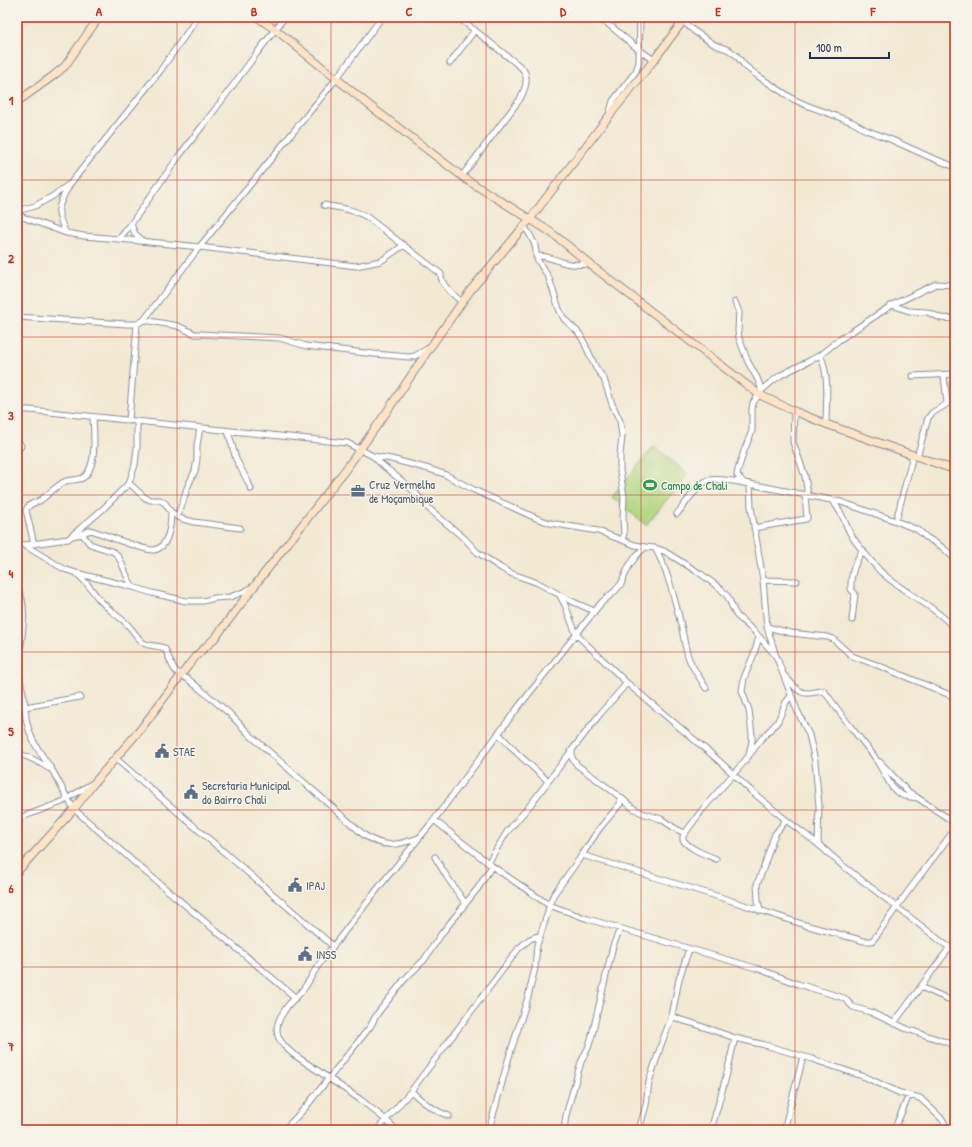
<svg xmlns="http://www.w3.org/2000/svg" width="972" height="1147" font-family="'Patrick Hand',sans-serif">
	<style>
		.green { fill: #b3d781; stroke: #678370 }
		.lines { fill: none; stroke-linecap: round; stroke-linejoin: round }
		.street-casing { stroke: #868c98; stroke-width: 7 }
		.secondary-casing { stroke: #868c98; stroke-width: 9 }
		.street { stroke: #fff; stroke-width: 5 }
		.secondary { stroke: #fee4c6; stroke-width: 7 }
		.grid { fill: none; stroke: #c8321e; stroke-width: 1; stroke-opacity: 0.55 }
		.labels { text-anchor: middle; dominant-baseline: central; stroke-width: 3; stroke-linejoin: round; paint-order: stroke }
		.service-label { font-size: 12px; fill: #4e5e75; stroke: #f7f3e8; text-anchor: start }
		.leisure-label { font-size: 12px; fill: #27864d; stroke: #f7f3e8; text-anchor: start }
		.neatline { fill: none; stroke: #c8321e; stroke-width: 1.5 }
		.grid-label { font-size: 13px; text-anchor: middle; font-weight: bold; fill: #c8321e }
	</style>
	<rect width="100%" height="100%" fill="#f7f3e8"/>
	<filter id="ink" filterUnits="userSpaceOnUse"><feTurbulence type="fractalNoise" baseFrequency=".025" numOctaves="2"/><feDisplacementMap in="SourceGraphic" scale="8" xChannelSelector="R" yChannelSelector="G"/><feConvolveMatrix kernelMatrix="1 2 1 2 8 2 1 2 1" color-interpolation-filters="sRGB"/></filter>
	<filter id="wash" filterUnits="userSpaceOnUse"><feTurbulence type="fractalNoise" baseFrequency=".012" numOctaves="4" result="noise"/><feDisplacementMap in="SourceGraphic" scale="16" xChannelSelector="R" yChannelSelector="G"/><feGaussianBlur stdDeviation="0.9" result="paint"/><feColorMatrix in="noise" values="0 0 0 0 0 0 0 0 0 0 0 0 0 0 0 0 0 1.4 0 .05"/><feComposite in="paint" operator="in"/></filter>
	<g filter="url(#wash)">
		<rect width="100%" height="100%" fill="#f2e9d3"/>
		<path class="green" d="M654,446L688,474L646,525L612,497Z"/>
	</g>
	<g filter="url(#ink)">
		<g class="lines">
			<defs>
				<path id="street" d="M458,17L522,68C530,78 525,89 520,99L462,176
					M596,17L607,23L638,49L654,60
					M682,18L683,21L694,31L715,45L729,50L736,55L745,66L758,76L793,99L806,105L852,122L866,130L892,140L932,158L953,166
					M607,23L627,17
					M450,63L475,30
					M609,115L613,101L636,71L639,62L640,17
					M324,205C339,208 354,209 367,217L441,274C440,285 454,295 462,302
					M17,211L35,206L53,196L68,185
					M17,215L66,233L84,236L119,239L200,247L356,266L381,261L404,245
					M131,224L135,234L143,241
					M524,227L529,233L535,245L537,259L549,278L559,309L564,319L578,332L582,338L596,368L604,379L612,404L620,421L622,436L620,455V471L624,497L623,519L624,534L622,540
					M66,233C54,209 58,206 70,184L160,71L198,17
					M119,239L131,224L179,156L211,115L257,53L285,17
					M536,256C546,255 553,259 562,262C570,265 579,265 588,264
					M735,302L739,312L738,331L739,338L748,362L757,378L762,390
					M892,305L909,311L927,312L941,318L955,319
					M17,317L127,324H137L144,320L197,250L337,78L382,17
					M144,320L178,326L195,334H199L280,338L306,346L374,354L410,357L415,356L427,349
					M820,355C830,375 826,402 826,424
					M913,376L955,374
					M17,410H30L347,443L373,456L381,464L414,491L427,507L465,539L477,552L501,568L510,573L538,583L551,590L569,600L594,611
					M794,411L793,442L805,476L808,496
					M17,419L23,410
					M129,421L137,324
					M228,431L236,459L248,482L251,489
					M17,440L21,446L17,451
					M373,456L391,459L429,469L444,474L474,490L536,518L550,523L598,531L635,545L645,547L655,548L664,551L701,574L721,589L728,597L734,611L737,616L755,632L776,656L797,710L809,735L815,761L819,806L818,844
					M917,457L928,418L932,413L947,404L944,375
					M129,483L144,497L150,500H160L165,503L171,512L182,519L194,522L240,528
					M750,484L841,502L896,521L918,530L926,537L942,547L955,559
					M832,501C842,510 844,522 850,533C857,545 871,561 880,571C903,593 934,605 955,629
					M677,514C684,506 699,482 709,480C720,478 733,481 744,483
					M177,517L183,502L187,488L195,471L197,459V445L200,428
					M896,521L913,455
					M754,528L806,519L807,518L805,495
					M82,534L86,532L91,530C103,534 144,551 154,550C169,548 171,523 171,512
					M72,536L82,534L90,544L114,552C120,557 121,562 124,569C126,575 129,581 133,587
					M17,543L24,545L64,569L76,573L133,587L152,593L186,601H203L215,598L230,597L246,591L252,587
					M34,544L26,510C28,504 35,503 41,500C49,494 57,485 66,481C72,479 79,481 84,477C97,467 94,432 93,417
					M25,545L68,539L103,509L129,483L135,465L137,447V421
					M655,548C669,573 675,601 682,629C684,639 685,649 689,659C693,669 700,678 706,688
					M76,573C86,581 91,589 98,598C106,608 117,615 126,623C132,629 136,636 142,642C150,648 159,644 165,649C172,663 172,673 188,679L229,713L250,735L364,835C383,848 397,846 418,838
					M763,580L797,581
					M17,589C31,606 18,649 19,670C19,680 23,690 24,700C26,709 25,718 28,727C32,743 43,756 52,770C60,783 65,796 74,809L135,863L296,998
					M560,596L565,605L576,634L627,683L716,758L749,789L786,820L818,844L842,865L955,952
					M852,620L855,594L851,589C850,576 855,561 863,550
					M767,627L791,633L827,637L833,639L852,656L877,665L955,697
					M775,653L767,627L763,580L751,507L750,484L744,483L737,475L738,470L744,451L752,431V409L753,403L762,390L770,383L781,375L809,361L820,355L839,340L892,305L936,284L955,285
					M785,676C791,682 798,694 808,693C814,693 818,691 824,691L850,726L874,756L892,787L897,792L904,796L918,798
					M17,706L25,707L80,697
					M498,733L518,754L548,781
					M17,753C29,757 38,761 48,768
					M749,755L752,741V735L749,710L742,691L744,678L754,654L759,637
					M115,758L333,946
					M880,762L906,790L955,823
					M620,797L633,808L642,813L661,819L676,829L685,833
					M17,819L62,802L91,784
					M434,820L516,710L601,603L615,591L621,584L629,566L637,555L645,547
					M582,855L726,899L805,925L864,941H872L877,935L901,901L955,829
					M435,857L447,877L465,903
					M716,859C705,854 691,850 683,840V836L702,810L744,762L763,737L774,726L778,721L786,702L791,696
					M488,863L507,832L531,804L572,750
					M760,911L758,900L757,884L763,869L773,839L775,834L786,820
					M921,987L948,999
					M672,1016L681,1020L692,1023L735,1038L765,1045L812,1059L865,1077L900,1093L920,1098L942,1119L948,1130
					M894,1023L950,947
					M411,1091C421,1101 435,1111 449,1116
					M284,1130L305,1108L370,1027L377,1014L404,980L424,960L442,933L478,888L492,866
					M377,1130L411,1091L519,948L530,939L540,935
					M396,1130L386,1120L361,1100L293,1054C279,1042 272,1033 281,1016C284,1012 286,1007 290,1003C295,998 301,993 305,987C312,977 315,968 324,958L383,882L434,820L492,866L549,905L588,919L759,969L798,984L844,998L853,1007L870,1012L907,1029L955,1045
					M489,1130L509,1057L528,997L535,968L537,945L548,912L549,905L554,894L582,855L599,829L620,804V797L615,793L577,765L572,758V750L600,714L627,683
					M564,1130L566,1115L581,1062L588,1048L591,1039L613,946L620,929
					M639,1130L646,1105L649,1082L662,1042L672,1016L679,979L689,949
					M711,1130L726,1077L735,1038
					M784,1130L803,1057
					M894,1130L909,1095"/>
				<path id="secondary" d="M257,17L276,30L374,109L467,180L549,231L567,245L592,266L760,395L794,411L826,424L955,470
					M17,102L53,76L65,66L99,17
					M17,872L74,809L94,783L140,730L188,666L196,656L215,638L259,580L346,469L386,413L429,349L470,291L530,219L609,116L654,60L686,17"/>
			</defs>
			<use href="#street" class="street-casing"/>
			<use href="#secondary" class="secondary-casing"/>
			<use href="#street" class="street"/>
			<use href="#secondary" class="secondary"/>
		</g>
	</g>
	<path class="grid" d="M177,17V1130M331,17V1130M486,17V1130M641,17V1130M795,17V1130M17,180H955M17,337H955M17,495H955M17,652H955M17,810H955M17,967H955"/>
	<defs>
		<symbol id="stadium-bare" viewBox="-9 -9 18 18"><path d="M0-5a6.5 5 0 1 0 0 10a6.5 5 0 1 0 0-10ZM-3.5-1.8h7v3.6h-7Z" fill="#2e9e5b" stroke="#f7f3e8" stroke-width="2.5" paint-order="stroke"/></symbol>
		<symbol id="office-bare" viewBox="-9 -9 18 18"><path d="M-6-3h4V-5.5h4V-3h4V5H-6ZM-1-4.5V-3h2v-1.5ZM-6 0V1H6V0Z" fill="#5c6f8a" stroke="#f7f3e8" stroke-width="2.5" paint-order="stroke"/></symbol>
		<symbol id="civic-bare" viewBox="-9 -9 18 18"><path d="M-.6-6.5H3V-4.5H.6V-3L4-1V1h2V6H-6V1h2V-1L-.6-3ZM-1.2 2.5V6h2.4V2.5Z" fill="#5c6f8a" stroke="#f7f3e8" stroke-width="2.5" paint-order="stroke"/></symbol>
	</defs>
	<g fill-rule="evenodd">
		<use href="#stadium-bare" x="640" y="475" width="20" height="20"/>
		<use href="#office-bare" x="348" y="481" width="20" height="20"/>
		<use href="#civic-bare" x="152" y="741" width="20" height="20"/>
		<use href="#civic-bare" x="181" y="782" width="20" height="20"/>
		<use href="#civic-bare" x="285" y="875" width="20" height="20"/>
		<use href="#civic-bare" x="295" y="944" width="20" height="20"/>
	</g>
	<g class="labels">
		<g class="service-label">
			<text x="369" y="484">Cruz Vermelha<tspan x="369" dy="14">de Moçambique</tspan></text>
			<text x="173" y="751">STAE</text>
			<text x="202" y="785">Secretaria Municipal<tspan x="202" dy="14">do Bairro Chali</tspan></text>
			<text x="306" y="885">IPAJ</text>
			<text x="316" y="954">INSS</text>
		</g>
		<g class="leisure-label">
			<text x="661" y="485">Campo de Chali</text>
		</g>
	</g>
	<rect width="972" height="1147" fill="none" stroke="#f7f3e8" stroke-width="44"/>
	<path d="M810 52v6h79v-6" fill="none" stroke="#1b2f5e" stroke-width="2"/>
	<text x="816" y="52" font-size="12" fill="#1b2f5e" stroke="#f7f3e8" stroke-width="3" paint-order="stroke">100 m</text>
	<rect x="22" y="22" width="928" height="1103" class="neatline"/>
	<g class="grid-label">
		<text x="99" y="16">A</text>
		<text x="254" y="16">B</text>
		<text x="409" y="16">C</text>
		<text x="563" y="16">D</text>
		<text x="718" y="16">E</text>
		<text x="873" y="16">F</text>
		<text x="11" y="105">1</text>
		<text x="11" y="263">2</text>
		<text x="11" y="420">3</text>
		<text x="11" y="578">4</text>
		<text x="11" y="736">5</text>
		<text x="11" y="893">6</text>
		<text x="11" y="1051">7</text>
	</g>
</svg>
